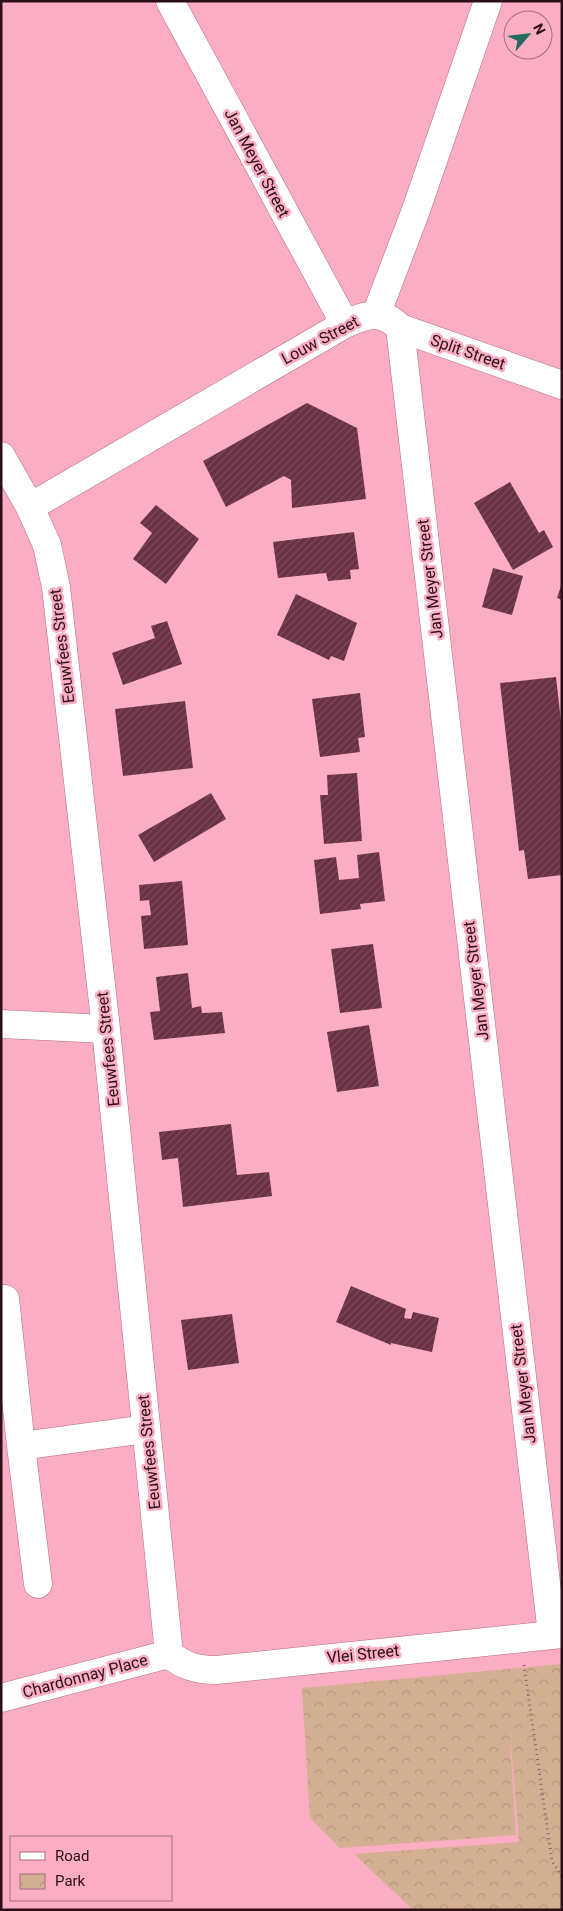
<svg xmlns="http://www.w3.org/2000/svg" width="563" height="1911" font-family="Roboto,sans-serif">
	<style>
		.park { fill: url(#park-crowns) }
		.building { fill: url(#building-hatch) }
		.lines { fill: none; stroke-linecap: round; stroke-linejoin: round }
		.minor-casing { stroke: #b46d82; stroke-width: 29 }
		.path { stroke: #8e5b6a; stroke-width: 3; stroke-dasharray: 1 4; stroke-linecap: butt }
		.minor { stroke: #fff; stroke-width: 28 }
		.labels { text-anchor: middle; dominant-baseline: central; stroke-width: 5; stroke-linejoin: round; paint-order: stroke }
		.street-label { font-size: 16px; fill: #2c1019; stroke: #faadc3 }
	</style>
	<defs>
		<pattern id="park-crowns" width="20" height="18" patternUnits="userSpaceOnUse" patternTransform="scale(1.25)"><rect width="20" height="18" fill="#d4b092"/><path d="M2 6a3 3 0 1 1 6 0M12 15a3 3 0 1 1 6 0" fill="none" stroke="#b6967d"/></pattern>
		<pattern id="building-hatch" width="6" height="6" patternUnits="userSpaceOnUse" patternTransform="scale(1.25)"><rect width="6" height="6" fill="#6a3144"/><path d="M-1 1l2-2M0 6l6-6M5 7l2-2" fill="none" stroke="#7b4c5c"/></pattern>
	</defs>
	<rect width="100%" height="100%" fill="#faadc3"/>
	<path class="park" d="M562,1664V1910H413L354,1854L519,1842L509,1721L516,1835L340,1848L310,1818L302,1688Z"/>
	<path class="building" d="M307,403L357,428L366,499L292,508L291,480L284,476L226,507L203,461Z
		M510,482L539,533L544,530L553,547L513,570L474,503Z
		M156,505L199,539L166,584L133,559L152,533L140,523Z
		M354,532L359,569L350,570L351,579L328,581L326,573L278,578L273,542Z
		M493,568L523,576L512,615L482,607Z
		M561,586H562V600L557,598Z
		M296,594L357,623L344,661L331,656L329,660L277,635Z
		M167,621L182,664L123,685L112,653L155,638L151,626Z
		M556,677L562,730V875L528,879L524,850L519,851L500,683Z
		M360,693L365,737L358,738L360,752L320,757L312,699Z
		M185,701L193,768L123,776L115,709Z
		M357,773L362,841L324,844L320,795H328L327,775Z
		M211,793L226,819L154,862L138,835Z
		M379,852L385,901L360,904L361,909L320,914L314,860L336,857L339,880L359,878L357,855Z
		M182,881L188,945L144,949L141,916L151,915L149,900L140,901L139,885Z
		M373,944L382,1008L340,1013L331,949Z
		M188,973L192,1008L201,1006L202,1013L222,1012L225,1033L154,1040L150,1012L160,1011L156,977Z
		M369,1025L379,1086L337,1092L327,1032Z
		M231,1124L237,1175L269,1172L272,1196L183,1207L178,1158L162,1160L159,1132Z
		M351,1286L406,1309L404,1318L411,1319L413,1312L439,1318L432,1352L391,1343V1345L336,1322Z
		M232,1314L239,1363L188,1370L181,1320Z"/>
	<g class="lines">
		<defs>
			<path id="minor" d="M170,1L345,324
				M376,315L416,210L488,1
				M400,328L552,1634
				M1,456L30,507L47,545L56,587L106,1029L169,1654
				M30,507L345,324C368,314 381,309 400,328L562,385
				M1,1024L106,1029
				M5,1299L21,1446
				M38,1584L21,1446L146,1429
				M169,1654C183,1666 197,1670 217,1670L562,1634
				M1,1698L169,1654"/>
		</defs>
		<use href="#minor" class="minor-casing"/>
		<path class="path" d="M524,1665L552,1861L562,1877"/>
		<use href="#minor" class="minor"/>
	</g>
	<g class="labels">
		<g class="street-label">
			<text transform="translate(257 163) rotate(62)">Jan Meyer Street</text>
			<text transform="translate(320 340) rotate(-28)">Louw Street</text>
			<text transform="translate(468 352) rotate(19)">Split Street</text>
			<text transform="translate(430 579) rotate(-97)">Jan Meyer Street</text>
			<text transform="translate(62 646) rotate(-97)">Eeuwfees Street</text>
			<text transform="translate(476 981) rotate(-97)">Jan Meyer Street</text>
			<text transform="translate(108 1049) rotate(-96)">Eeuwfees Street</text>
			<text transform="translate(523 1384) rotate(-97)">Jan Meyer Street</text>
			<text transform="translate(149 1452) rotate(-96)">Eeuwfees Street</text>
			<text transform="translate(363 1654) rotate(-6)">Vlei Street</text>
			<text transform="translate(85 1676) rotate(-15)">Chardonnay Place</text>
		</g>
	</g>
	<rect width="563" height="1911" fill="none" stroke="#2c1019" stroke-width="5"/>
	<rect x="10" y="1836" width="162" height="65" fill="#faadc3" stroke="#a86e7f"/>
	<rect x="20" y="1852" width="25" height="8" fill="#ffffff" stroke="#a86e7f"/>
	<text x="55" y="1861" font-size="15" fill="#2c1019">Road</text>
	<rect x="20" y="1874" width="25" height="15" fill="url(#park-crowns)" stroke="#a86e7f"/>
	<text x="55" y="1886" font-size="15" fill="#2c1019">Park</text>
	<g transform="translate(528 35) rotate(62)"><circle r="24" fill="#faadc3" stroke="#a86e7f"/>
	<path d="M0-4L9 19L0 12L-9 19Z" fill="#256b60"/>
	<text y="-8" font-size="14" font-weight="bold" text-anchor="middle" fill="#2c1019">N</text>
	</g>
</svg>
